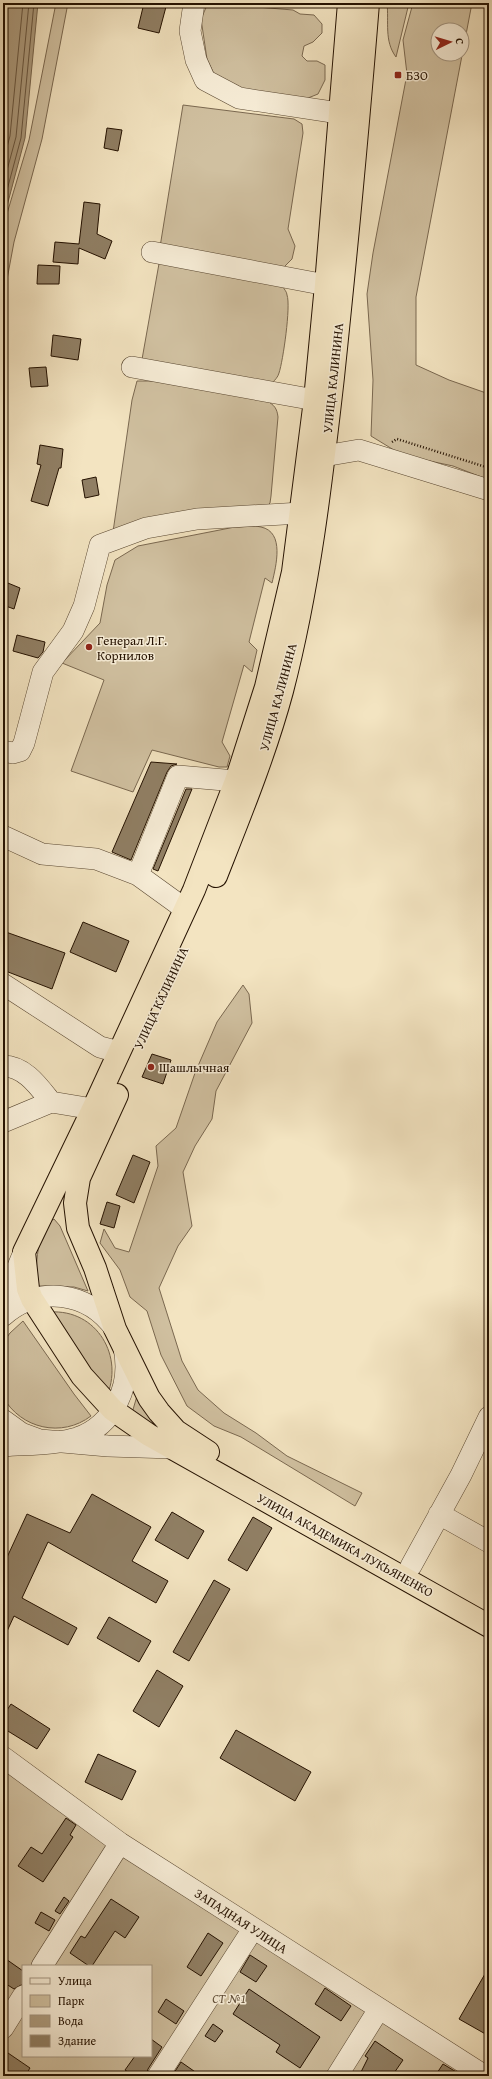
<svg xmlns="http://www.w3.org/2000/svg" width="492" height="2079" font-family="'Gentium Book Plus',serif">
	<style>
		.green { fill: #d0c0a0; stroke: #7a6850; fill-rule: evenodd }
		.water { fill: #ad9c7f; stroke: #76644c }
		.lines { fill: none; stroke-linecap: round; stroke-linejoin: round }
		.shore { stroke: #685640; stroke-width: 1 }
		.building { fill: #907f64; stroke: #241100 }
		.minor-casing { stroke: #584630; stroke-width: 22 }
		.highway-casing { stroke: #241100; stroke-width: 24 }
		.path { stroke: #241100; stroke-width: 2.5; stroke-dasharray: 1 2; stroke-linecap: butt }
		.minor { stroke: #f7edd7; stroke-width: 21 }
		.highway { stroke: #f3e4c1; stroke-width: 22 }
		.poi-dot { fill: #8f2418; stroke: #f7edd7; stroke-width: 1.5 }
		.labels { text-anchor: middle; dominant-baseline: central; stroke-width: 3; stroke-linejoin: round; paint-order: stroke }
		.poi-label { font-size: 13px; fill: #241100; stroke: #f7edd7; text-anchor: start }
		.street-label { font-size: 13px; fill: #241100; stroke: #f7edd7 }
		.park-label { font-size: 13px; font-style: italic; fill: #604e38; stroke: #f7edd7 }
	</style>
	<rect width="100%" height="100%" fill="#f3e4c1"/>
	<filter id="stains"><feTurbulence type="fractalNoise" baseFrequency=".005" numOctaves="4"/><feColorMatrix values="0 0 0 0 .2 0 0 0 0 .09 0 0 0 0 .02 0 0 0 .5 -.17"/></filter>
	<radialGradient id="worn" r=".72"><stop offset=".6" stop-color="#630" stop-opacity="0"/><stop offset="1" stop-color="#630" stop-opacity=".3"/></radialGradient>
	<path class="green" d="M56,3H68L42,139L14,242L3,301V227L29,140Z
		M208,3L293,10L300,14L314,15L322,24V33L313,42L304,46L302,56L307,61H317L325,65V80L318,94L298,102L280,101L217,80L207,59L201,19Z
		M387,3H409L396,57C384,41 389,22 387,3Z
		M413,3H472L416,297V365L449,380L489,394V480L453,466L402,455L371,436L373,380L367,294L373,253L407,74L403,40ZM438,30H462V54H438Z
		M183,105L294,119L302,124L303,133L288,229L295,246L292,259L284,267L160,247Z
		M160,258L283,287C284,289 287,292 287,295C291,306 283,361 279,373C278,377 275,380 272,383L141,365Z
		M137,381H154L267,401C274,405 277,408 278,417L271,496L270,503L265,508L113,532L132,400Z
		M235,527C243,527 253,525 261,527C285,532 276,566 272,583L265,578L249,642L257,650L252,672L244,665L222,742L230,756L227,767H219L152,750L133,792L71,771L104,680L62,663L100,623L107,585L115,560L138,546Z
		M243,985L249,994L252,1023L216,1091L212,1119L195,1146L183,1172L192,1226L178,1246L159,1288L182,1361L198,1390L224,1413L256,1433L287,1456L362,1493L355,1506L241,1437L214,1426L187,1406L161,1355L147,1311L130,1297L120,1270L100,1243L104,1229L115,1248L129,1252L158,1166L156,1146L176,1128L195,1073L217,1022Z
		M54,1219L60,1226L88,1291L74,1287L39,1286C33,1270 38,1227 54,1219Z
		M50,1312C97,1309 125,1357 106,1398Z
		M23,1321L74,1394L91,1416C62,1438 21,1429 3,1397V1343L10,1333Z
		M137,1396L162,1432L132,1413Z
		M3,1751L107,1826L489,2076H3ZM23,1966H151V2056H23Z"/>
	<path class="water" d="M3,3H38L25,138L3,221Z"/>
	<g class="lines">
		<path class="shore" d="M3,162L10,136L23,3
			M3,185L16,137L29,3
			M3,205L21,138L34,3"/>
	</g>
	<path class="building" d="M144,3H167L159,33L138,28Z
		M107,128L122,130L118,151L104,148Z
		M84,202L100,204L97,234L112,241L105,259L79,248L78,264L53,262L55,242L79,244Z
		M38,265L60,266L59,284H37Z
		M53,335L81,339L78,360L51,356Z
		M46,367L48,386L31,387L29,368Z
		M40,445L63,449L61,468H59L48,506L31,501L41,465L37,464Z
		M96,477L99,495L85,498L82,480Z
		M3,581L20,588L14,609L3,605Z
		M17,635L45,642L43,652L38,658L13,651Z
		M151,762L177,764L171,766L167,772L131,860L112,852Z
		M186,789H192L158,871L153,869Z
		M83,922L129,941L116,972L70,952Z
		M3,931L65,953L52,989L3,970Z
		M152,1054L171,1060L163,1084L142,1077Z
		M133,1155L150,1162L134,1203L116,1195Z
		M107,1202L120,1206L114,1228L100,1224Z
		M92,1494L151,1527L132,1561L168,1581L156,1603L48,1542L22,1598L77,1628L68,1645L14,1616L3,1640V1566L27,1514L70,1533Z
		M172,1512L204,1531L188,1559L155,1540Z
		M253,1517L272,1528L247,1571L228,1560Z
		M214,1580L230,1589L189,1661L173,1652Z
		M109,1617L151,1641L139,1662L97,1638Z
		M157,1670L183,1686L159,1727L133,1711Z
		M11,1704L50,1729L37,1749L3,1728V1716Z
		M236,1730L311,1772L295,1801L220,1758Z
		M98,1754L136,1771L122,1800L85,1782Z
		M66,1818L76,1825L70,1835L73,1837L43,1882L18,1866L31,1847L42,1854Z
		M64,1897L69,1901L60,1914L55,1911Z
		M111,1899L139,1917L125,1938L115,1931L92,1966H89L70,1953L81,1936L85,1938Z
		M41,1912L55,1920L49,1931L35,1923Z
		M208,1933L223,1943L201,1976L187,1967Z
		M250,1955L267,1966L256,1982L240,1972Z
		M3,1957L23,1971V1984L14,1989L3,1982Z
		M489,1967V2036L459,2019Z
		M325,1988L351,2006L341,2021L315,2004Z
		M249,1989L320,2037L300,2068L276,2052L280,2045L233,2014Z
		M166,1999L184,2011L176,2024L158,2012Z
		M213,2024L223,2031L215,2042L205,2036Z
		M151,2039L162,2047L148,2069L146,2076H134L125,2070L135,2056H151Z
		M375,2041L403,2060L392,2076H359L368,2058L365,2056Z
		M8,2053L30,2068L25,2076H3V2060Z
		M181,2062L201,2076H172Z
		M443,2064L463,2076H435Z"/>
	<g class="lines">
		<defs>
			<path id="minor" d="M194,3L190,31L196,60L205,80L239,98L339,113
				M152,252L326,285
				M132,367L315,400
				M324,456L359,450L489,490
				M3,751L13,753L20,751L24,743L43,672L73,631L84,606L100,545L146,528L197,519L301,513
				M3,836L42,854L96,859L138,875L185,909
				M138,875L178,776L236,781
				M3,984L100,1047L119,1052
				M3,1066C25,1066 39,1087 51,1102
				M3,1122L51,1102L93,1109
				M3,1303L24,1252
				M3,1316C38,1285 88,1291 115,1329
				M3,1420L21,1433L40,1440L108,1446L172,1448
				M3,1446C27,1444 54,1445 77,1438C114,1425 132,1386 124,1348
				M439,1514L489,1542
				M411,1566L461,1475L489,1417
				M3,1757L120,1843L485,2076
				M42,1966L120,1843
				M3,2028L23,1996
				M158,2076L253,1929
				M337,2076L379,2009"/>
			<path id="highway" d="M349,3L326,285L315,400L293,572L266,687L236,781L194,890L93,1109L24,1252L28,1289L32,1299L82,1376L113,1410L149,1435L489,1626
				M216,876C240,815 265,754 282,691C309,587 321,483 333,377C346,253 358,128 368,3
				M117,1095L79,1178L75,1203L78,1228L95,1268L115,1329L149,1398L159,1412L176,1431L208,1452"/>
		</defs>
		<use href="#minor" class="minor-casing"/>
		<use href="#highway" class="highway-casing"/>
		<path class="path" d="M392,442L397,439L489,468"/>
		<use href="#minor" class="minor"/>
		<use href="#highway" class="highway"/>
	</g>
	<g class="poi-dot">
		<rect x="394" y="71" width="8" height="8" rx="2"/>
		<circle cx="89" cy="647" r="4"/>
		<circle cx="151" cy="1067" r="4"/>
	</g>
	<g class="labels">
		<g class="poi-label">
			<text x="406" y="75">БЗО</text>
			<text x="97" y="640">Генерал Л.Г.<tspan x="97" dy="15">Корнилов</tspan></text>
			<text x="159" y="1067">Шашлычная</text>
		</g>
		<g class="street-label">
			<text transform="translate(333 378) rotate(-84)">УЛИЦА КАЛИНИНА</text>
			<text transform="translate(278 697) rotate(-75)">УЛИЦА КАЛИНИНА</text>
			<text transform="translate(161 998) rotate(-65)">УЛИЦА КАЛИНИНА</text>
			<text transform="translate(345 1545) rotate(29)">УЛИЦА АКАДЕМИКА ЛУКЬЯНЕНКО</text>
			<text transform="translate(241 1921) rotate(33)">ЗАПАДНАЯ УЛИЦА</text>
		</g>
		<g class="park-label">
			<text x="229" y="1998">СТ №1</text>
		</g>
	</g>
	<rect width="492" height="2079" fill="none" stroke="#f3e4c1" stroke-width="16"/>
	<rect x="4" y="4" width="484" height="2071" fill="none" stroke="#241100" stroke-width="2"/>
	<rect x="8" y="8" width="476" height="2063" fill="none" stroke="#241100"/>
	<rect x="22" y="1965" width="130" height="92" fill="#f7edd7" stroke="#a39581"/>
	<rect x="30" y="1978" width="20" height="6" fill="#f7edd7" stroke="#a39581"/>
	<text x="58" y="1985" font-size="12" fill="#241100">Улица</text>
	<rect x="30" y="1995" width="20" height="12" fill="#d0c0a0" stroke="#a39581"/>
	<text x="58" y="2005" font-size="12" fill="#241100">Парк</text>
	<rect x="30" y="2015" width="20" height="12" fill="#ad9c7f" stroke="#a39581"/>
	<text x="58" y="2025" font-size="12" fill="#241100">Вода</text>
	<rect x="30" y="2035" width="20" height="12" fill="#907f64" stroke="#a39581"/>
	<text x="58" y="2045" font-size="12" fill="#241100">Здание</text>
	<g transform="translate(450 42) rotate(85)"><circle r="19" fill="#f7edd7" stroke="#a39581"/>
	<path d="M0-3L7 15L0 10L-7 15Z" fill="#8f2418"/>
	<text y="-6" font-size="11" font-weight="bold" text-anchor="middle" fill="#241100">С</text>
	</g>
	<rect width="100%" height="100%" filter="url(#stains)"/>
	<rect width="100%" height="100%" fill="url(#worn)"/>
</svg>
